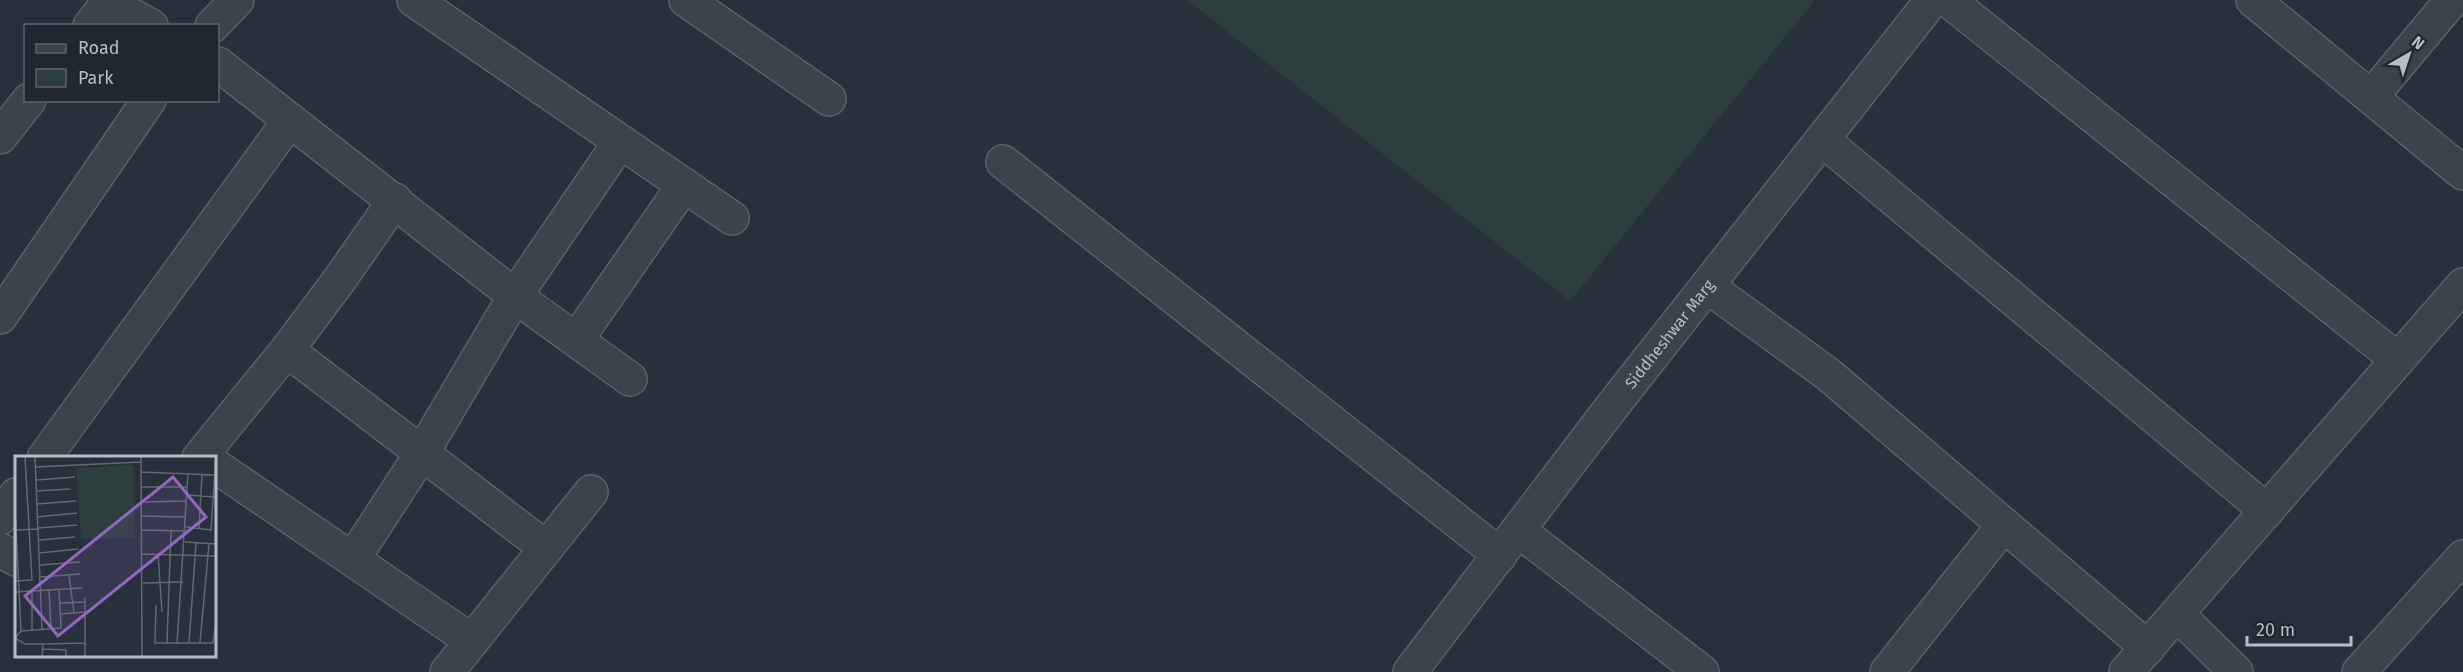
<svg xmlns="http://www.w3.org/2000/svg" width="2463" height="672" font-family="'Fira Sans',sans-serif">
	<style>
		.green { fill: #2c3e3e }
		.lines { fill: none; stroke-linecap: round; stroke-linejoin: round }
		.minor-casing { stroke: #59606a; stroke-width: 36 }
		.minor { stroke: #3b424c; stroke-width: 33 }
		.labels { text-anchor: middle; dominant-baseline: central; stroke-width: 4.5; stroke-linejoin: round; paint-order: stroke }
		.street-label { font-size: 16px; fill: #b7bdc7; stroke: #202731 }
		.inset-road { fill: none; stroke: #616873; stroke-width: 1.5 }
		.view { fill: #9366c2; fill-opacity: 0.15; stroke: #9366c2; stroke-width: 3 }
		.inset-edge { fill: none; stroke: #b7bdc7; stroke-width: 3 }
	</style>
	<rect width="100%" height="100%" fill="#27303b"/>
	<path class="green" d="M1187,0H1815L1570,301Z"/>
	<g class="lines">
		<defs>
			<g id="minor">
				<path d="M111,0L131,15L151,26"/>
				<path d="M414,0L732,218"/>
				<path d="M686,0L829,99"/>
				<path d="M1948,0L2398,360"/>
				<path d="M2253,0L2463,173"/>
				<path d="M90,26L110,0"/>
				<path d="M212,26L237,0"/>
				<path d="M218,64L515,296L630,379"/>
				<path d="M2371,97L2452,0"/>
				<path d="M0,137L29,100"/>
				<path d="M1823,140L2267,511"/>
				<path d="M1003,162L1500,555"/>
				<path d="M1707,286L1829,375L2148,648"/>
				<path d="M0,317L149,100"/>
				<path d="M577,339L684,185"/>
				<path d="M287,350L546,548"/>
				<path d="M44,458L290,120"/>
				<path d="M199,458L287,350L340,279L395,200"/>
				<path d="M214,465L472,641"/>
				<path d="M0,518L16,495"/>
				<path d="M1518,530L1702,672"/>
				<path d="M0,550L16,559"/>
				<path d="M353,559L422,453L515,296L620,142"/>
				<path d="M2177,614L2236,672"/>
				<path d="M447,672L591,492"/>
				<path id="s1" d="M1410,672L1614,404L1932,0"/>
				<path d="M1887,672L2004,525"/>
				<path d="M2126,672L2463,285"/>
				<path d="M2359,672L2463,557"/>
			</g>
		</defs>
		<use href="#minor" class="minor-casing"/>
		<use href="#minor" class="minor"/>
	</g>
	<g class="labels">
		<g class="street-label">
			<text stroke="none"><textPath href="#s1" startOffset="426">Siddheshwar Marg</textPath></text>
		</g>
	</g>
	<g transform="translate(15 456)">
		<rect width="201" height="201" fill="#27303b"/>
		<path d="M119,9V82L66,83L61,12Z" fill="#2c3e3e"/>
		<path class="inset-road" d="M20,1L27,174M126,1L127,200M20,11L126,6M126,16L200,19M21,24L60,21M126,31H172M21,35L55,33M172,39L201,41M126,46L172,45M21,48L61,45M0,52L6,175M126,60L171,61M22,61L62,57M171,71L196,74L201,1M23,72L62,69M184,73L187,18M1,74L23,73M127,74L171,75M24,84L60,81M170,86L201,88M25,97L63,93M127,98L201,100M143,98L147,156M25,109L65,106M54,119L59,157M25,121L65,118M0,125L17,124L10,1M128,127L168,126M34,133L36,173M0,136L67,132M70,141V200M45,147L70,146M141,149L140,187H198L201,167M45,158L70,156M17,175V135M0,182L6,175L46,172L44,133M0,182L10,188H28L27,200M152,187L156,74M174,187L181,87M185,187L194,88M28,188L70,187M162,188L173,17M28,193L51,194V200"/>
		<path class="view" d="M158,21L191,61L43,180L10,140Z"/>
		<rect width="201" height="201" class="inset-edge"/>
	</g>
	<rect x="24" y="24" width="195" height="78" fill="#202731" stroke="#5c636d" stroke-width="1.5"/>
	<rect x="36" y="44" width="30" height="9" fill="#3b424c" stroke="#5c636d" stroke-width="1.5"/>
	<text x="78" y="54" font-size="18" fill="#b7bdc7">Road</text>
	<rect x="36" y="69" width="30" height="18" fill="#2c3e3e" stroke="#5c636d" stroke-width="1.5"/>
	<text x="78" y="84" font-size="18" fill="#b7bdc7">Park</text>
	<g transform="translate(2409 54) rotate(39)" stroke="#202731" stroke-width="4.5" paint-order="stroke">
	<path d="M0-4.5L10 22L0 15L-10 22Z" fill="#b7bdc7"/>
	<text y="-9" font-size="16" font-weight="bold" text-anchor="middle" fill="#b7bdc7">N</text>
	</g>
	<path d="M2247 636v9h104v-9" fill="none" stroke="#b7bdc7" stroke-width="3"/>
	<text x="2256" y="636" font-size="18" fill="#b7bdc7" stroke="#202731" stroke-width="4.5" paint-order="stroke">20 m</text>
</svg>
